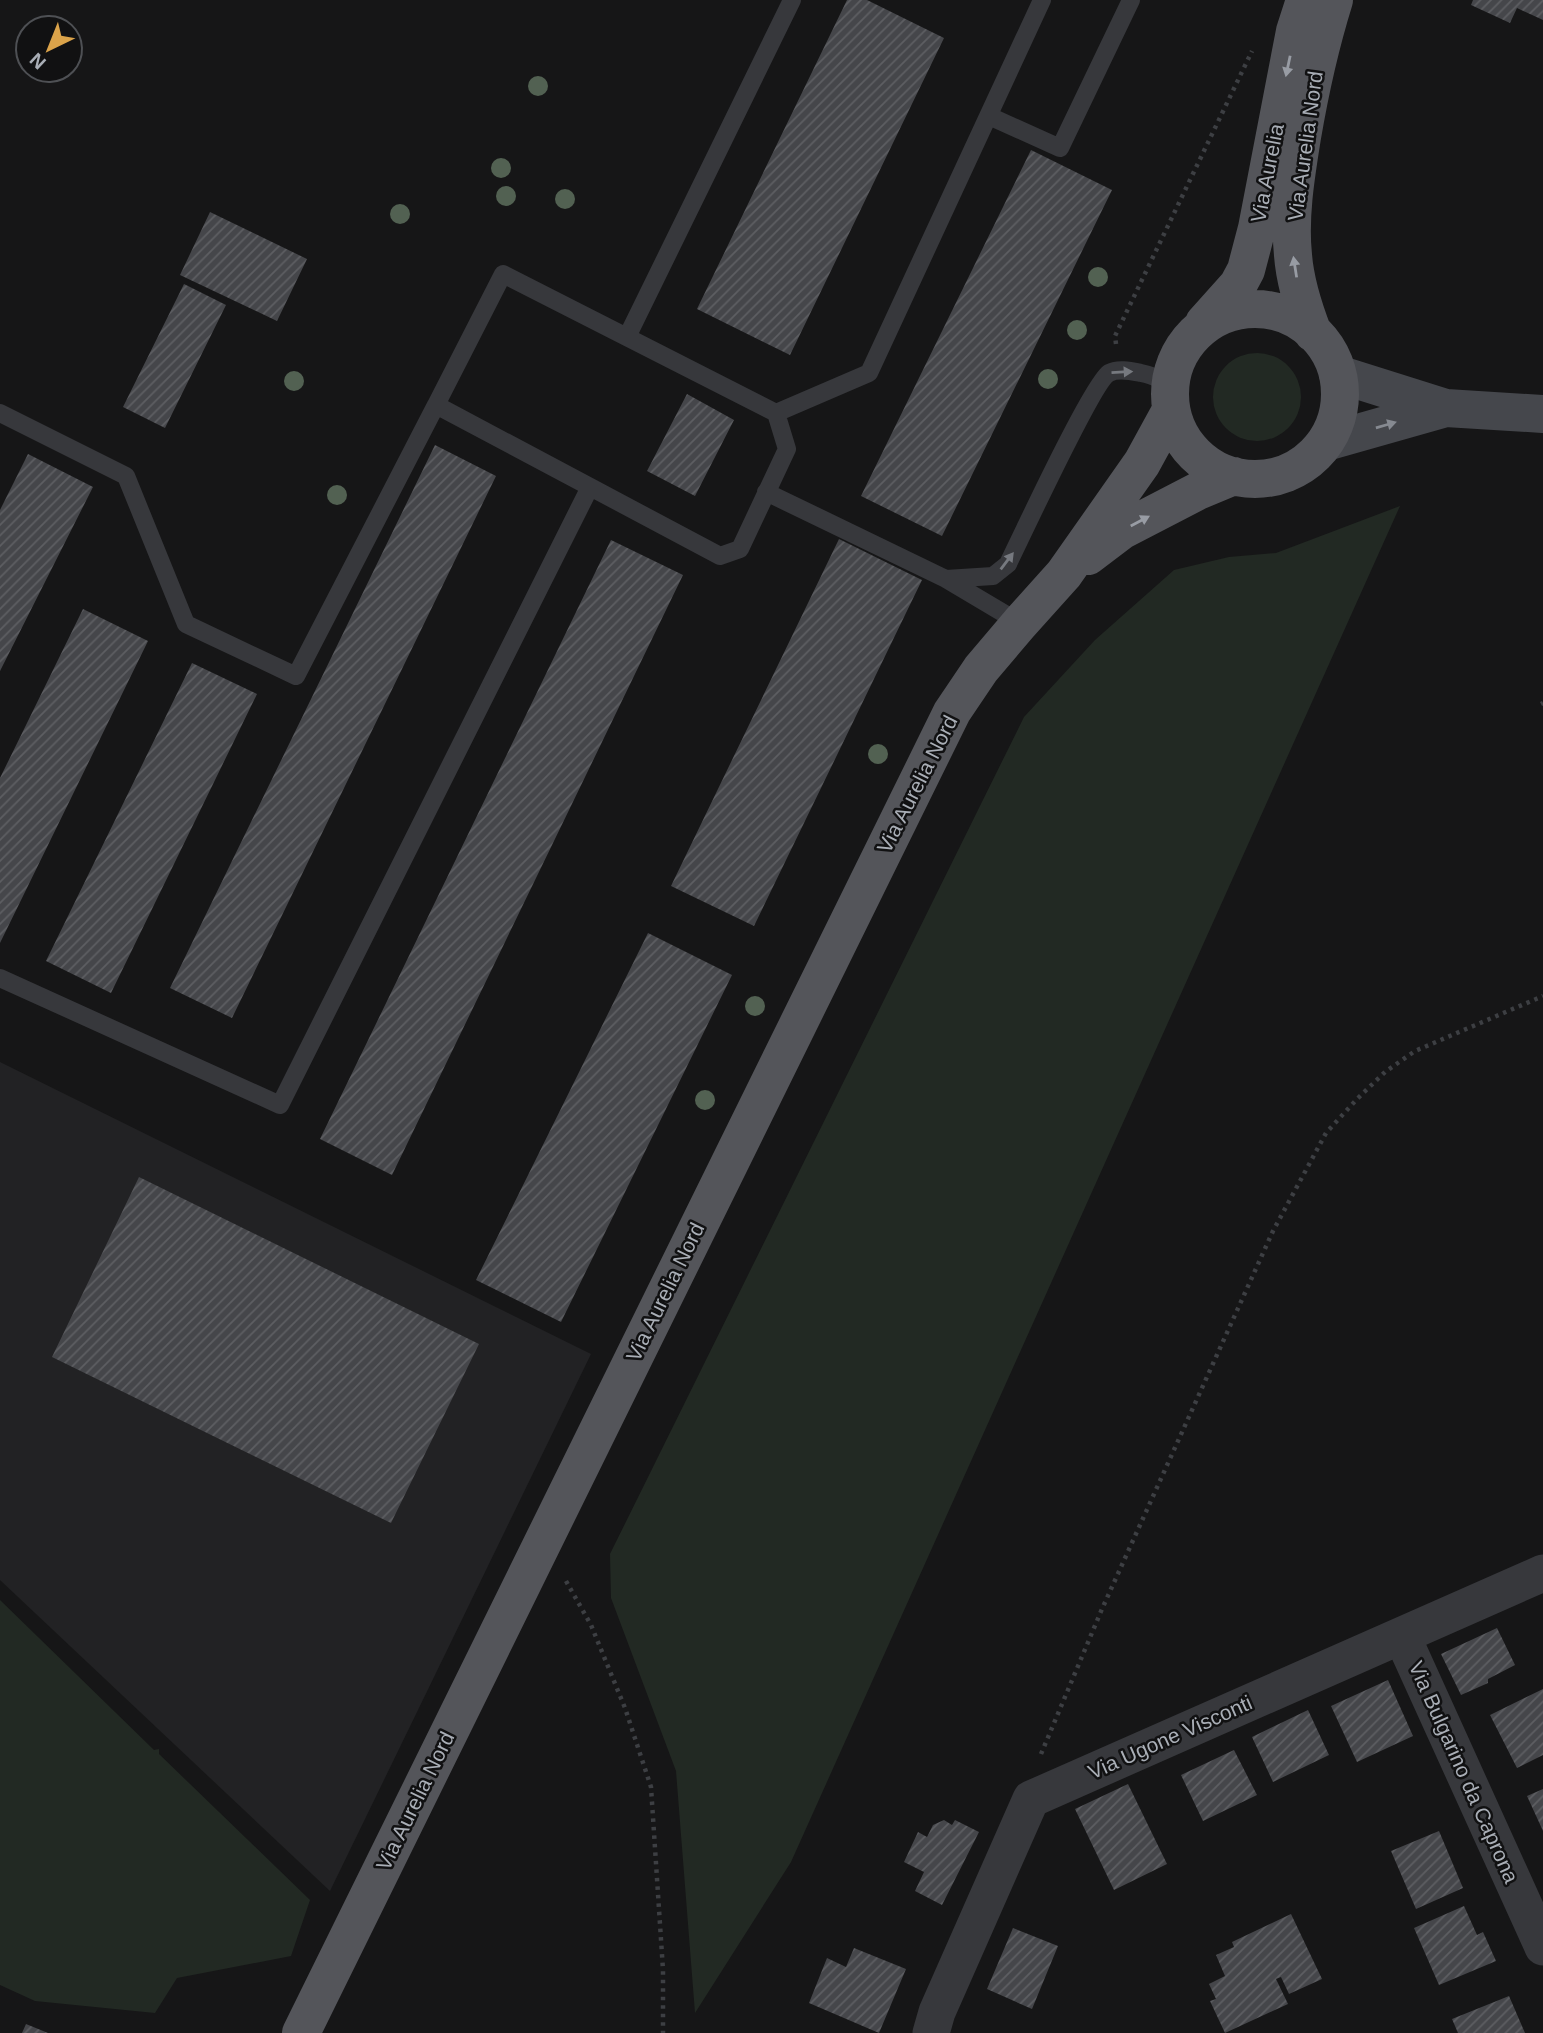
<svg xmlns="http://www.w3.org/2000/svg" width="1543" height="2033" font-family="Helvetica,sans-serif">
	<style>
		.built { fill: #222224 }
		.grass { fill: #222923 }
		.building { fill: url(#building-hatch) }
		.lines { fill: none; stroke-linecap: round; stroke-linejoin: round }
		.path { stroke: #3d3f43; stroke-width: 4.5; stroke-dasharray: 3.5 5; stroke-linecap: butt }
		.lane { stroke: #37383c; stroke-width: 18 }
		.street { stroke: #37383c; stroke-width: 37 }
		.secondary { stroke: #45474c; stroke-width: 38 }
		.primary { stroke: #54555a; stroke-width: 38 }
		.tree { fill: #526152 }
		.oneway { fill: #989ca4 }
		.oneway2 { fill: #76797f }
		.oneway3 { fill: #868a91 }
		.labels { text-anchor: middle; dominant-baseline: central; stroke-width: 5; stroke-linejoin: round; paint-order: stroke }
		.street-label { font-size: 21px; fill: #a9aeb6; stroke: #111112 }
	</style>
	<defs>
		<pattern id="building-hatch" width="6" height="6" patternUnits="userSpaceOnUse" patternTransform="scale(1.75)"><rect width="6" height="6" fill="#45464a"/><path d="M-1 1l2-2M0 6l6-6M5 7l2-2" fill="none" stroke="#5d5e62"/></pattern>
	</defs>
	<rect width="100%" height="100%" fill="#161617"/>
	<path class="built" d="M0,1062L591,1354L330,1891L0,1580Z"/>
	<path class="grass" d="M1213 397a44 44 0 1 1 88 0a44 44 0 1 1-88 0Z
		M1400,506L791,1862L695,2013L676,1771L611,1598L610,1554L1024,717L1095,640L1174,570L1229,557L1276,553Z
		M0,1600L154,1750L159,1749V1754L310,1900L291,1956L177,1978L155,2013L35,2001L0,1985Z"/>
	<path class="building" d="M847,0H867L944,38L790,355L697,309Z
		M1473,0H1543V20L1517,8L1510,23L1471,5Z
		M1031,150L1112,190L942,536L861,496Z
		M210,212L307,259L277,321L180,275Z
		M184,284L226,305L165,428L123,407Z
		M687,394L734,420L695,496L647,471Z
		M435,445L496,476L232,1018L170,988Z
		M28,454L93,487L0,671V510Z
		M839,539L922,580L754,926L671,886Z
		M611,540L683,575L392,1175L320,1139Z
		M83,609L148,641L0,943V778Z
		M192,663L257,694L111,993L46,961Z
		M648,933L732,975L561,1322L476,1280Z
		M139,1177L479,1344L391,1523L52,1357Z
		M1497,1628L1515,1665L1488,1679V1683L1461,1695L1441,1654Z
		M1388,1680L1413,1736L1357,1762L1331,1706Z
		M1543,1689V1755L1517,1768L1490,1715Z
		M1308,1710L1329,1755L1273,1782L1252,1737Z
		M1234,1750L1257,1795L1203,1821L1181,1775Z
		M1128,1784L1167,1864L1114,1890L1075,1809Z
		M1543,1789V1831L1527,1796Z
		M944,1820L952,1825L955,1820L979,1832L942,1905L915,1891L924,1872L904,1862L918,1832L927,1837L933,1825Z
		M1439,1831L1463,1888L1416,1909L1391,1851Z
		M1464,1906L1477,1935L1483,1932L1496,1961L1439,1985L1414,1928Z
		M1291,1914L1322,1979L1289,1994L1281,1977L1276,1979L1288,2004L1225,2033L1210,2001L1216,1999L1209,1984L1225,1976L1216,1955L1234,1947L1232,1942Z
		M1013,1928L1058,1946L1032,2009L987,1989Z
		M854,1948L906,1969L879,2033L809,2003L827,1958L846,1967Z
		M1509,1996L1525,2033H1458L1452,2019Z
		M26,2024L48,2033H22Z"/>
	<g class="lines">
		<path class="path" d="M1116,344L1115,336L1252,51
			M1541,704L1543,703
			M566,1581L591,1625L625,1708L651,1787L663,1970V2033
			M1041,1754L1102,1609L1273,1231L1326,1133L1357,1099L1385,1072L1415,1051L1543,996"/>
		<path class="lane" d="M989,116L1060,148L1131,0
			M503,274L776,413L787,449L740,549L720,556L436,405Z
			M627,337L792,0
			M0,413L126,476L186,624L296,676L436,405
			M776,413L869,373L1042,0
			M766,492L946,579L1020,623
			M946,579L993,576L1008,564C1021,537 1094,381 1109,373C1118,368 1131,371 1141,373C1155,376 1164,380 1170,393
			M0,978L280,1105L590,487"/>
		<path class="street" d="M1402,1636L1543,1947
			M931,2033L937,2012L1031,1799L1543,1573"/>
		<path class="secondary" d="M1338,374L1446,408L1543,414
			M1326,442L1446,408"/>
		<path class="primary" d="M1170 394a85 85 0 1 1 170 0a85 85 0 1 1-170 0Z
			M1204,323L1238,285L1246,270L1257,228L1295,31L1305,0
			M1313,333C1303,307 1295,282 1293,255C1289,216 1296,175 1302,137C1310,90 1320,45 1334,0
			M1088,556L1121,531L1198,491L1234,476
			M301,2033L952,712L981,669L1020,623L1064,574L1142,463L1171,410"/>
	</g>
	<g class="tree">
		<circle cx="538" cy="86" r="10"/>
		<circle cx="501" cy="168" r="10"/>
		<circle cx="506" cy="196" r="10"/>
		<circle cx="565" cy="199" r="10"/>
		<circle cx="400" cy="214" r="10"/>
		<circle cx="1098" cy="277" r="10"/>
		<circle cx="1077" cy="330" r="10"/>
		<circle cx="1048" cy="379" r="10"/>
		<circle cx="294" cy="381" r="10"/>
		<circle cx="337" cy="495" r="10"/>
		<circle cx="878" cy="754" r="10"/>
		<circle cx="755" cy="1006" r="10"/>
		<circle cx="705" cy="1100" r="10"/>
	</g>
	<defs><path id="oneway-solid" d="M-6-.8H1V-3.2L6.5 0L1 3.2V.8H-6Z" transform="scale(1.75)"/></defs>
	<g class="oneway">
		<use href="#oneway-solid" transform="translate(1288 66) rotate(102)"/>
		<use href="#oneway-solid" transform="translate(1295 267) rotate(-99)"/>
		<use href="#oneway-solid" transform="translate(1140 521) rotate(-28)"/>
	</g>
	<g class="oneway2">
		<use href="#oneway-solid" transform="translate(1122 372) rotate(-3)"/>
		<use href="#oneway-solid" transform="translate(1007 561) rotate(-53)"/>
	</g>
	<use class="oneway3" href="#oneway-solid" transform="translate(1386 425) rotate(-16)"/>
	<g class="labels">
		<g class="street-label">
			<text transform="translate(1305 146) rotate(-82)">Via Aurelia Nord</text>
			<text transform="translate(1267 173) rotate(-79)">Via Aurelia</text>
			<text transform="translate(917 784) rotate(-63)">Via Aurelia Nord</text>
			<text transform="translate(665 1292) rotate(-64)">Via Aurelia Nord</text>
			<text transform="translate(1170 1737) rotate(-24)">Via Ugone Visconti</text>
			<text transform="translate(1464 1772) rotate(66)">Via Bulgarino da Caprona</text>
			<text transform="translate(415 1801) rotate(-64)">Via Aurelia Nord</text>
		</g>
	</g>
	<g transform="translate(49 49) rotate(223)"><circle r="33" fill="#111112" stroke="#4e5054" stroke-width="2"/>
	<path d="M0-5L12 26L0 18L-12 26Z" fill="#dba34a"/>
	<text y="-10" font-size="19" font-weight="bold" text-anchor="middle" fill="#a9aeb6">N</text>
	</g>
</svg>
